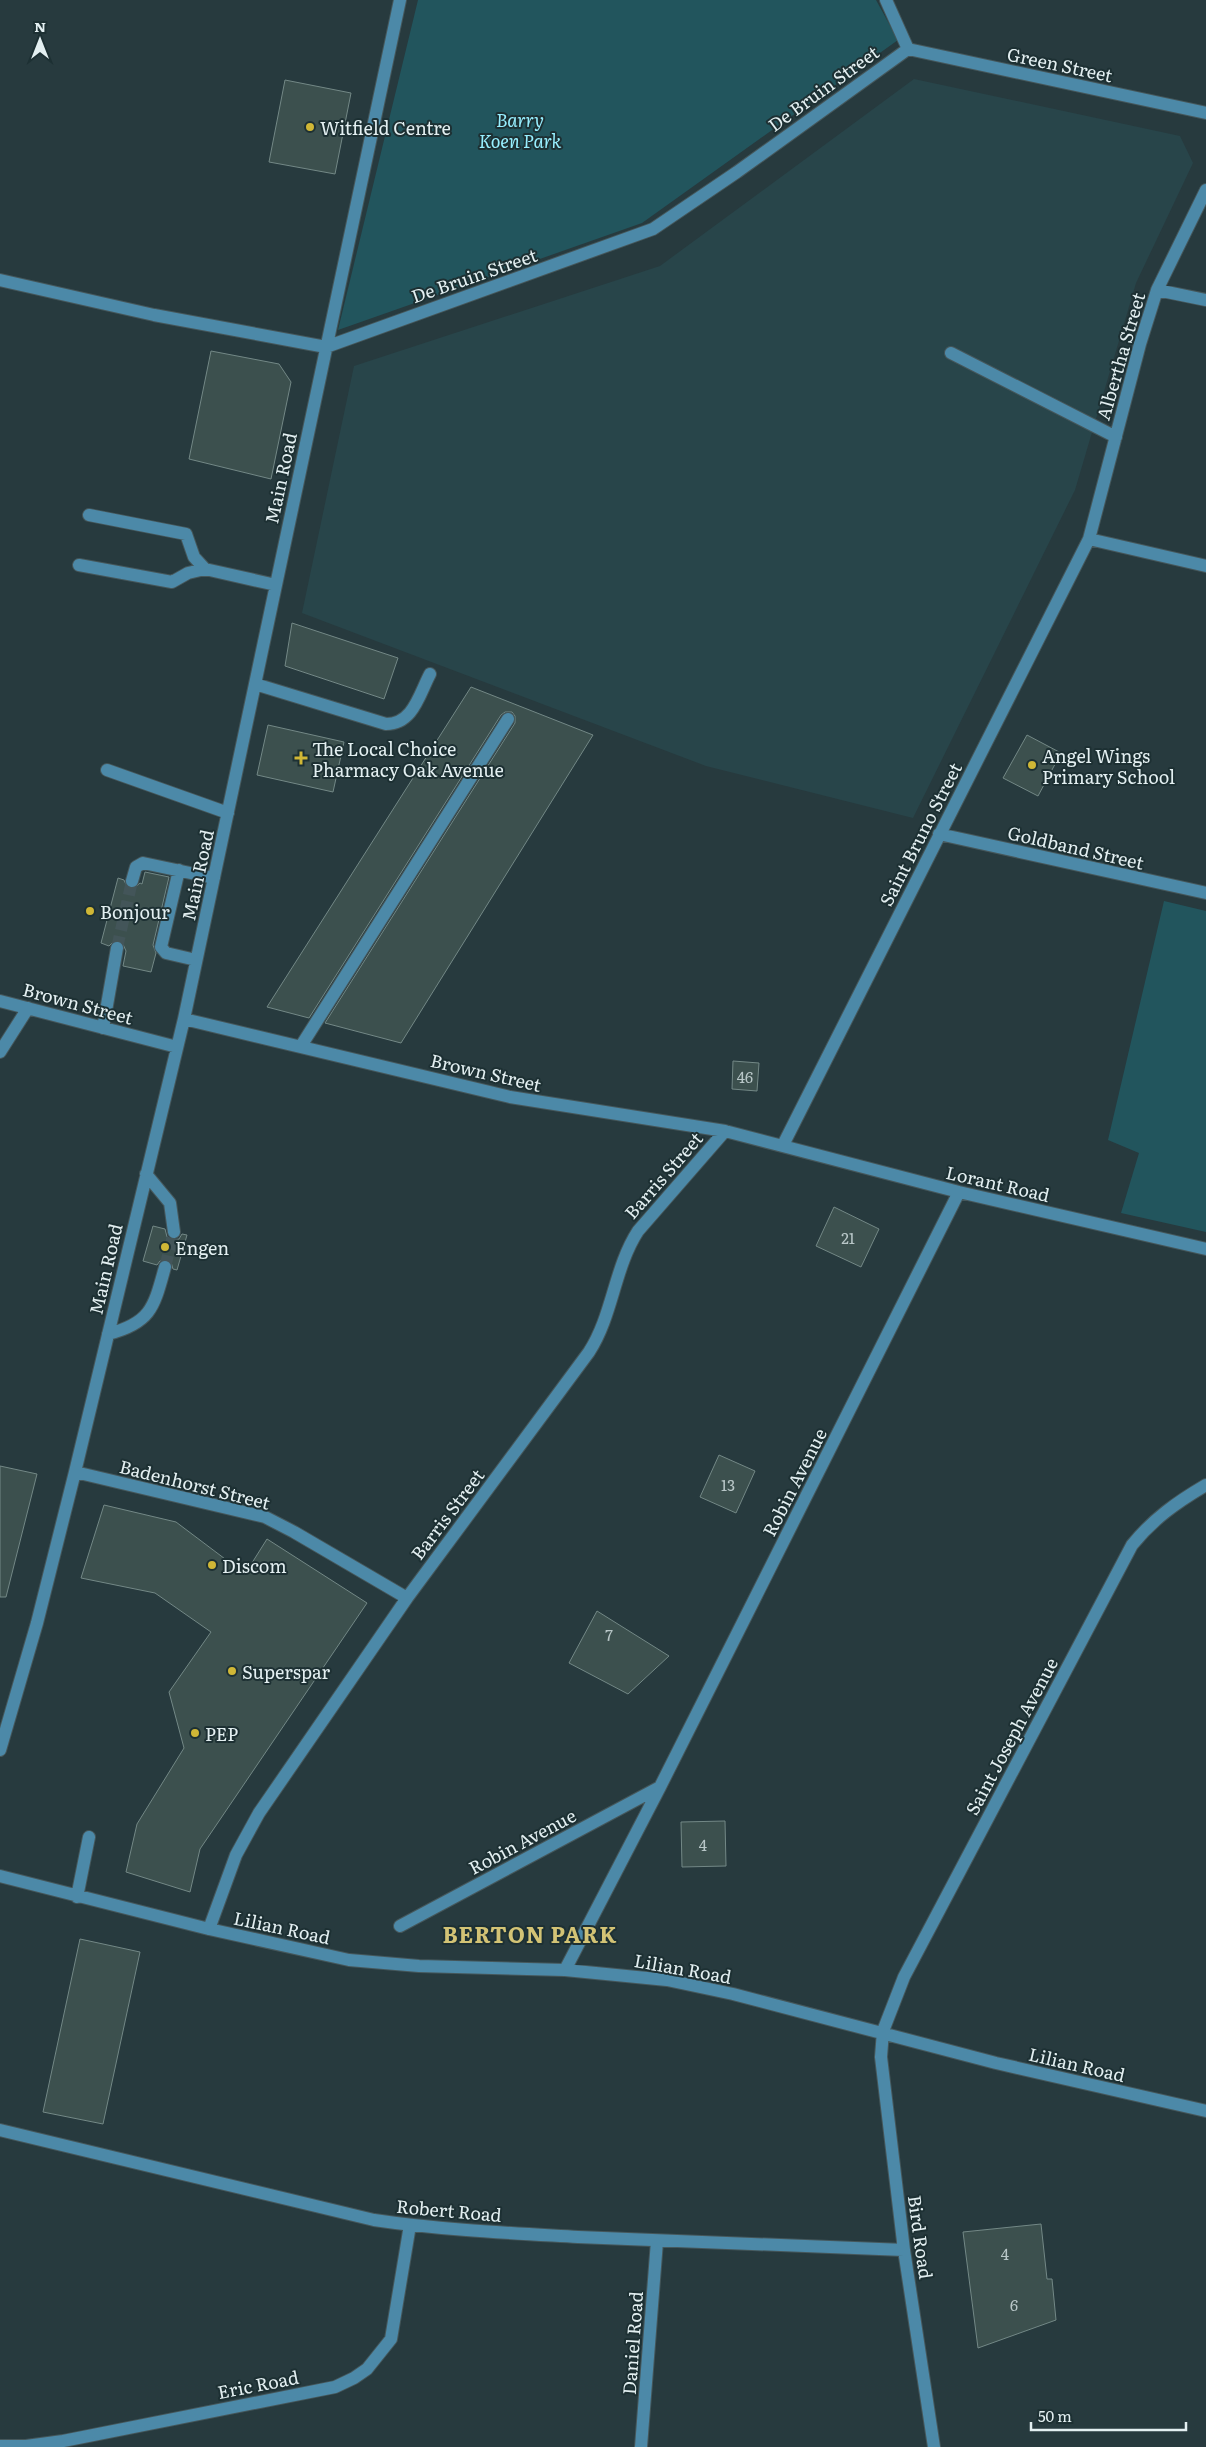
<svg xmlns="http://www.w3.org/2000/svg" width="1206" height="2447" font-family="Literata,serif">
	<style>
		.built { fill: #28454a }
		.green { fill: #22555d }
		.building { fill: #3c504e; stroke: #738886 }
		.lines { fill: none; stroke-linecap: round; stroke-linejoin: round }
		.minor-tunnel { stroke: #435559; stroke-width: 12; stroke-dasharray: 12 6; stroke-linecap: butt }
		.minor-casing { stroke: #45575b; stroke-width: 14 }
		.minor { stroke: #4c89a8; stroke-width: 12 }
		.poi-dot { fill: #d0b736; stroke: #1d3033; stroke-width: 2 }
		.labels { text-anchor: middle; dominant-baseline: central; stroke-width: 4; stroke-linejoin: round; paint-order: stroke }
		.number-label { font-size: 15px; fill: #b9c7c8 }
		.street-label { font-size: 18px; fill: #e3eff1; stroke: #1d3033 }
		.park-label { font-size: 18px; font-style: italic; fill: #97efff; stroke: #1d3033 }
		.poi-label { font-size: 18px; fill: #e3eff1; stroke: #1d3033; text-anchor: start }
		.district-label { font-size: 22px; font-weight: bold; letter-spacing: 1px; fill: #d3c375; stroke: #1d3033 }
	</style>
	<rect width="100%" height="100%" fill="#273a3e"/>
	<path class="built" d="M914,79L1180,136L1193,163L1136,283L1075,490L913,818L706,766L302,613L354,366L660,266Z"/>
	<path class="green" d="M418,0H876L898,40L642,223L338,330Z
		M1164,901L1206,911V1232L1121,1213L1139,1153L1108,1140Z"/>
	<path class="building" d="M285,80L351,93L335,174L269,162Z
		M211,351L279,364L291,382L271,479L189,459Z
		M292,623L398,658L384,699L285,666Z
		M471,687L593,735L401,1043L325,1023L515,723V716L512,712H505L501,715L309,1018L267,1007Z
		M268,725L344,742L333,792L257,775Z
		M1027,735L1061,753L1038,796L1003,778Z
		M145,872L169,877L153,945L156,953L151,972L123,966L126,951L122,942L115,940L109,946L101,943L118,878L124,880L127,887L133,889L140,883L142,884Z
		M733,1061L759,1063L757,1091L732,1089Z
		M834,1207L879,1229L861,1267L816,1246Z
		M153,1226L165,1229L167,1237L171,1240L179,1239L182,1234L187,1235L177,1270L173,1269L171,1262L167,1259L160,1261L157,1265L143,1261Z
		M719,1455L755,1471L736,1513L700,1497Z
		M0,1466L37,1474L6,1597H0Z
		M104,1505L176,1522L245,1574L267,1539L367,1603L200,1849L190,1892L126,1872L137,1824L184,1748L169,1692L211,1632L155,1593L81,1578Z
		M597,1611L669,1656L628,1694L569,1663Z
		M725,1821L726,1866L682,1867L681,1822Z
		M80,1939L140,1952L103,2124L43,2112Z
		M1041,2224L1047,2279H1052L1056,2320L978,2348L963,2232Z"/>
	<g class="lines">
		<path class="minor-tunnel" d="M117,948L132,881
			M165,1267L174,1232"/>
		<defs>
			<path id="minor" d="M886,0L908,49
				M908,49L1206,113
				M0,280L154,315L326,347L653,229L737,172L908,49
				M1157,290L1206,300
				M951,353L1116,437
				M89,515L186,534L194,557L205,569
				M1089,539L1206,566
				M79,565L172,582L188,573L205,569L276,585
				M255,684L386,724C413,724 419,695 430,674
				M107,770L228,813
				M939,834L1206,893
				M179,870L161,947L166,953L196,960
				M132,881L136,867L143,863L214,878
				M0,1001L177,1047
				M184,1019L510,1097L725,1131L959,1192L1206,1249
				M103,1028L117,948
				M301,1046L508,719
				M0,1052L28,1008
				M783,1145L1089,539L1140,344L1157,290L1206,190
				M146,1174L170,1203L174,1232
				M108,1334C151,1323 154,1307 165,1267
				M75,1472L265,1517L294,1532L407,1598
				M0,1750L37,1623L75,1472L184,1019L400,0
				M0,1876L209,1929L349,1960L419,1966L565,1970L667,1980L733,1994L996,2063L1206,2111
				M77,1897L89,1837
				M400,1926L660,1787
				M209,1929L236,1855L259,1813L407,1598L589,1352C613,1315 614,1268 638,1231L725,1131
				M565,1970L660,1787L959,1192
				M0,2130L374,2220C442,2230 510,2233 578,2237C687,2242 796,2246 904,2250
				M0,2446H26L63,2441L335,2387L354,2378L367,2369L391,2339L410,2225
				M641,2447L657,2241
				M934,2447L904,2250L881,2057L883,2031L904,1977L1132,1545C1153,1519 1177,1502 1206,1485"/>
		</defs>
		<use href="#minor" class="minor-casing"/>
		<use href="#minor" class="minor"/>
	</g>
	<g class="poi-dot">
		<circle cx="310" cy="127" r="5"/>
		<path d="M298.5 750.5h5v5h5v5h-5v5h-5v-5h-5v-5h5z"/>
		<circle cx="1032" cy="765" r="5"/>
		<circle cx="90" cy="911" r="5"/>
		<circle cx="165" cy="1247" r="5"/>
		<circle cx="212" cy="1565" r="5"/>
		<circle cx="232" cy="1671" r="5"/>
		<circle cx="195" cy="1733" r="5"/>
	</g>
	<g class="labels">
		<g class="number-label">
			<text x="745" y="1076">46</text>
			<text x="848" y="1237">21</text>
			<text x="728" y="1484">13</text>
			<text x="609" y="1634">7</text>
			<text x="703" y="1844">4</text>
			<text x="1005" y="2253">4</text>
			<text x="1014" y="2304">6</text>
		</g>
		<g class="street-label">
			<text transform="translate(1060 64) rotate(12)">Green Street</text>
			<text transform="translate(823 88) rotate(-36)">De Bruin Street</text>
			<text transform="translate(474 275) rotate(-19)">De Bruin Street</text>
			<text transform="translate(1120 356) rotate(-74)">Albertha Street</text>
			<text transform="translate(280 478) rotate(-78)">Main Road</text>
			<text transform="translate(920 834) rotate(-63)">Saint Bruno Street</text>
			<text transform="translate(1076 847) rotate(13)">Goldband Street</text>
			<text transform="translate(197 875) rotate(-78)">Main Road</text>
			<text transform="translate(78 1003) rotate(15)">Brown Street</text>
			<text transform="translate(486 1072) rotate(13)">Brown Street</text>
			<text transform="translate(663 1175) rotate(-49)">Barris Street</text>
			<text transform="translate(998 1183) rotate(13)">Lorant Road</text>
			<text transform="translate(105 1269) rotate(-77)">Main Road</text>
			<text transform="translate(794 1482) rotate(-63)">Robin Avenue</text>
			<text transform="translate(195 1484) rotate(14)">Badenhorst Street</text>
			<text transform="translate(447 1514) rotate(-53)">Barris Street</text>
			<text transform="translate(1011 1736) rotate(-62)">Saint Joseph Avenue</text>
			<text transform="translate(522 1841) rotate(-28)">Robin Avenue</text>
			<text transform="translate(282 1927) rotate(12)">Lilian Road</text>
			<text transform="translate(683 1968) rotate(10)">Lilian Road</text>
			<text transform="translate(1077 2064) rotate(13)">Lilian Road</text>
			<text transform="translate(449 2210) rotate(5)">Robert Road</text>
			<text transform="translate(921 2237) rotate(82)">Bird Road</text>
			<text transform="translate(632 2343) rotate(-86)">Daniel Road</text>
			<text transform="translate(258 2384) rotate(-11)">Eric Road</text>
		</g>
		<g class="park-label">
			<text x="520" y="119">Barry<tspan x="520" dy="21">Koen Park</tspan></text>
		</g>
		<g class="poi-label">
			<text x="320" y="127">Witfield Centre</text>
			<text x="312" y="748">The Local Choice<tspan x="312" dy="21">Pharmacy Oak Avenue</tspan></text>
			<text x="1042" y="755">Angel Wings<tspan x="1042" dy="21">Primary School</tspan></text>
			<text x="100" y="911">Bonjour</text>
			<text x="175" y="1247">Engen</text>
			<text x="222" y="1565">Discom</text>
			<text x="242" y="1671">Superspar</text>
			<text x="205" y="1733">PEP</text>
		</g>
		<g class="district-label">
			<text x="530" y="1933">BERTON PARK</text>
		</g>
	</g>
	<g transform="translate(40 40)" stroke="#1d3033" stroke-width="4" paint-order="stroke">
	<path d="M0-4L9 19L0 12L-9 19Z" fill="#e3eff1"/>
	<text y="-8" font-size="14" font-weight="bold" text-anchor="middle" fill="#e3eff1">N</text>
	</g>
	<path d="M1031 2422v8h155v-8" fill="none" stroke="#e3eff1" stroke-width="2.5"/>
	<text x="1038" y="2422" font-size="15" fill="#e3eff1" stroke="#1d3033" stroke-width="4" paint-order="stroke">50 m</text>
</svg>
